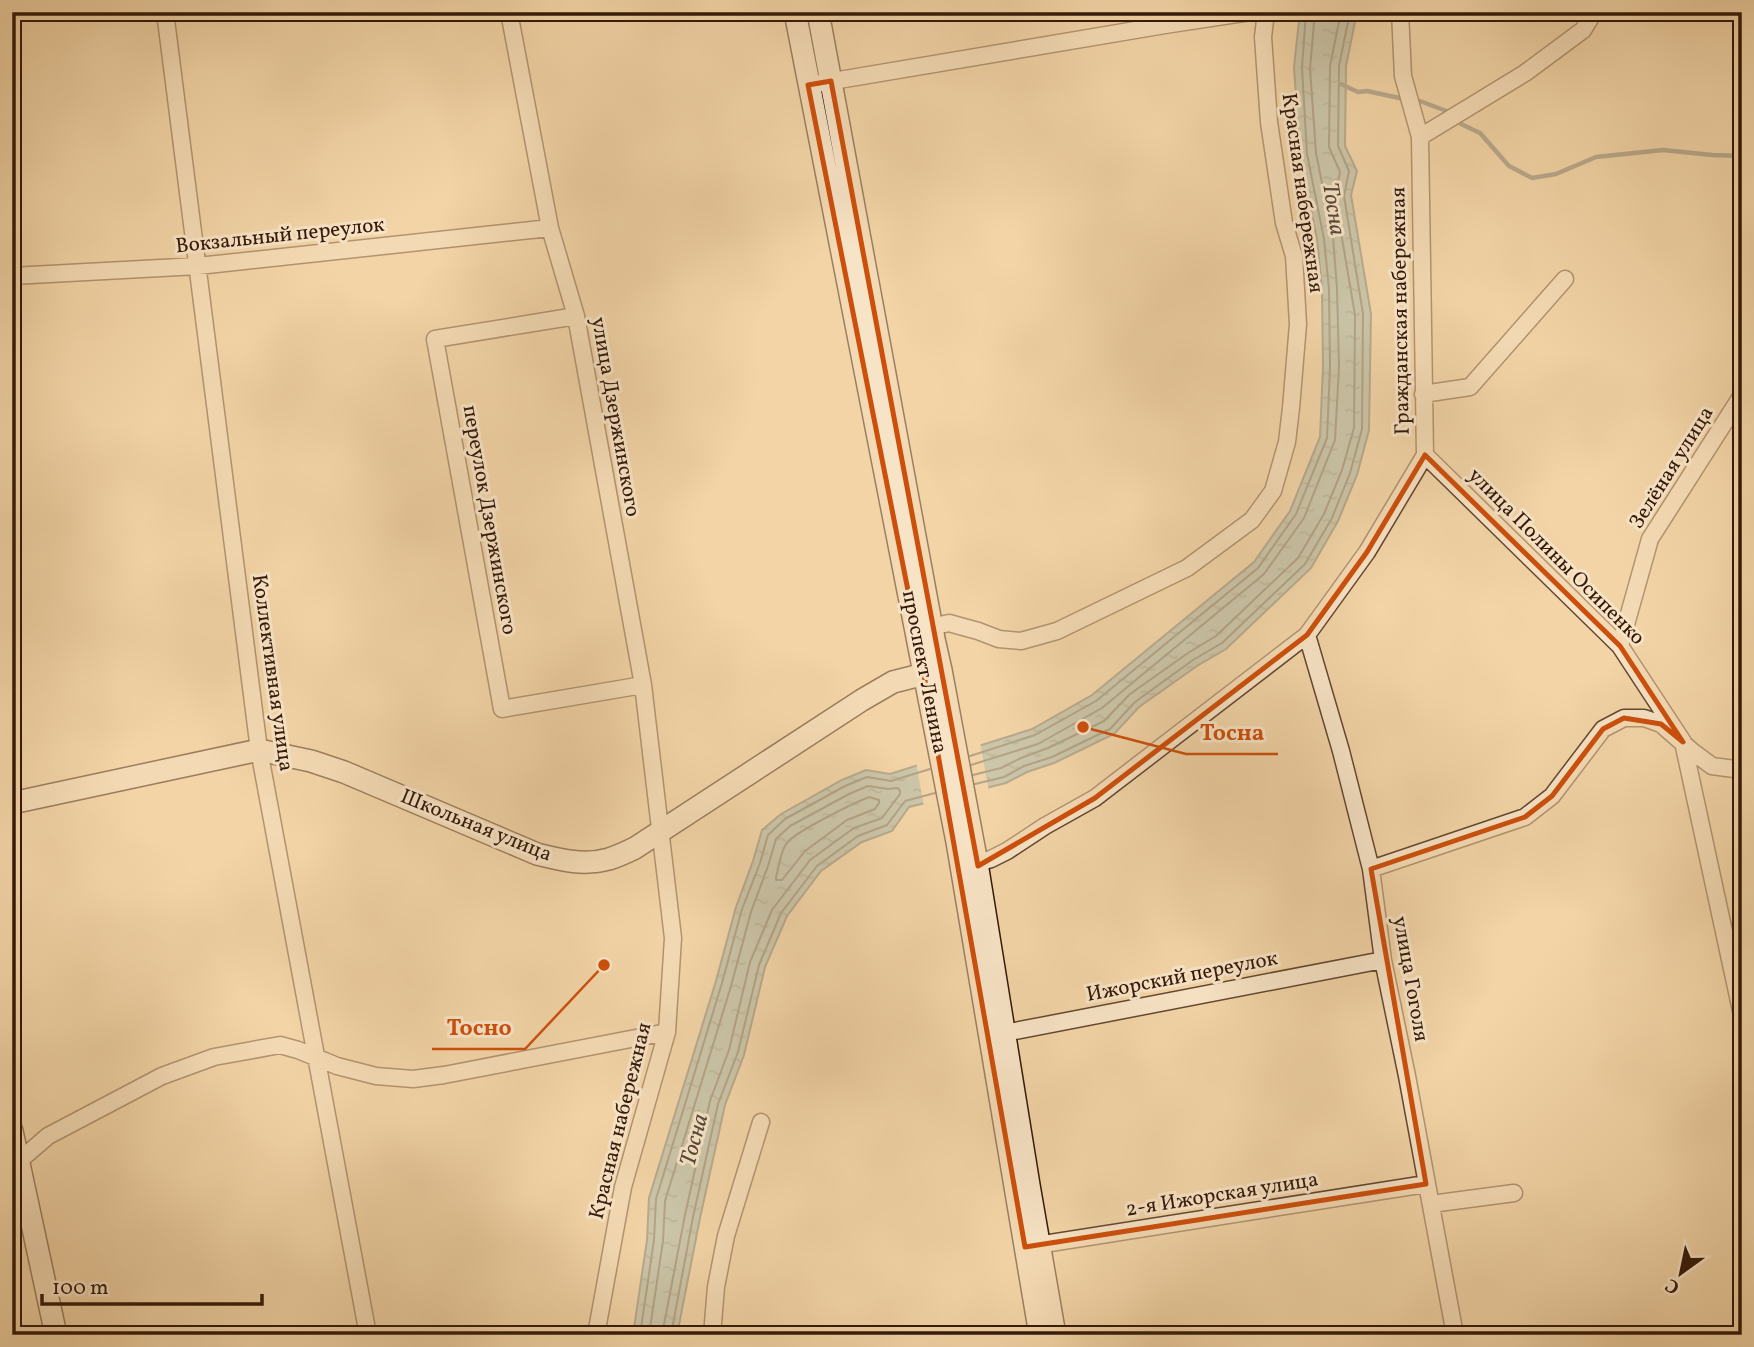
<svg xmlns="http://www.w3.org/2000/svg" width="1754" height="1347" font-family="Vollkorn,serif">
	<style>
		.water { fill: url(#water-ripples); stroke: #73776d; stroke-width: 2 }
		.pier { fill: #f2d4a6 }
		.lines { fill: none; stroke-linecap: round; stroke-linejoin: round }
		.shore { stroke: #68685c; stroke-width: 2 }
		.stream { stroke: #73776d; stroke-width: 4.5 }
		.street-casing { stroke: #644730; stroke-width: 19 }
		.secondary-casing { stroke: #341809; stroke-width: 24 }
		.street { stroke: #f7e3c5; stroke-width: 16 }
		.secondary { stroke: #f7e3c5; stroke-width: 21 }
		.marked { fill: none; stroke: #cd4f0c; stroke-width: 5; stroke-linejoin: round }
		.labels { text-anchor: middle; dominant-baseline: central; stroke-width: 6; stroke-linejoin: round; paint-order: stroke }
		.street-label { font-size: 21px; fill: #341809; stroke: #f7e3c5 }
		.water-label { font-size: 23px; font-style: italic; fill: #54483b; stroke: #f7e3c5 }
		.leader { fill: none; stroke: #cd4f0c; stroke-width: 2.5 }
		.callout-dot { fill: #cd4f0c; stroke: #f7e3c5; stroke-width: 2.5 }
		.callout-label { font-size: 23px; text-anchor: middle; font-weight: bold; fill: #cd4f0c; stroke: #f7e3c5; stroke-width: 6; stroke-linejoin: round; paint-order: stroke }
	</style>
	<defs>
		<pattern id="water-ripples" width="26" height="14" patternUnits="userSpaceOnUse" patternTransform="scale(1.75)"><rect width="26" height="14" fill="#9db7af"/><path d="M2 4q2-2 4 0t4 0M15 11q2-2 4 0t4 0" fill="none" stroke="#81948d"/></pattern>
	</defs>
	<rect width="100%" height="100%" fill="#f2d4a6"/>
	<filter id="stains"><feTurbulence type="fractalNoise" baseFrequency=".00286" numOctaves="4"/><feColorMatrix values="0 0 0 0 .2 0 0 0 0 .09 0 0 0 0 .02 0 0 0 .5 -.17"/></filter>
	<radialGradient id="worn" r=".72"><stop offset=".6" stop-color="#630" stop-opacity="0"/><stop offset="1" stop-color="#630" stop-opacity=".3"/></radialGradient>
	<path class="water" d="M1300,12H1357L1346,66L1345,146L1357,171L1351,195L1371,314L1369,430L1357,475L1338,521L1311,568L1226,649L1197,666L1139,707L1114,734L1054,763L1027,772L1006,783L909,807L892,831L862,842L821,871L787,916L765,967L744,1055L725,1105L700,1218L677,1335H633L647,1240L649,1198L716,981L736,907L753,861L762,830L781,814L842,780L866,770L890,774L1007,737L1032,729L1092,695L1254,562L1290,511L1320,437L1323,367L1322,289L1317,239L1300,155L1294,67Z"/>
	<path class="pier" d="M980,742L989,791L924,807L916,762Z"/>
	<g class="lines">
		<path class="shore" d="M970,756L1035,735L1096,701L1258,568L1296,514L1327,438L1330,367L1329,289L1324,239L1307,154L1302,68L1306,12
			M971,765L1038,744L1102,708L1264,574L1304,518L1335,440L1339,367L1337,288L1333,238L1316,153L1310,68L1315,12
			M973,775L1001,768L1021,758L1048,748L1104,721L1130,694L1188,653L1216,636L1298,558L1324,514L1342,470L1354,428L1355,315L1335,197L1340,172L1329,147L1330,66L1341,12
			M975,784L1004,777L1024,766L1052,757L1110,729L1135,702L1193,660L1222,643L1305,564L1332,518L1350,473L1362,429L1363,314L1344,196L1349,171L1338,146L1339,66L1350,12
			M869,797L879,800V803L875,809L847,820L805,851L782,880H776V877C779,867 780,853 786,844C794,832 854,803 869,797Z
			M640,1335L654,1240L656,1199L722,983L742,909L760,863L768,835L785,819L845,786L867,777L891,781L930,769
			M649,1335L663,1241L665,1201L731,986L751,912L768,866L776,839L790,826L849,794L868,786L888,789L898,788L900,791V794L882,818L854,828L810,860L772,910L750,962L729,1050L710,1101L685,1215L662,1335
			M671,1335L693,1217L718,1104L738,1052L759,965L781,913L817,866L858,836L887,825L905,801L935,793"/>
		<path class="stream" d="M1341,84L1358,92L1367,91L1404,99
			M1420,101L1449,112
			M1461,124L1480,133L1509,166L1532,178L1556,174L1596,157L1663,150L1712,155L1742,156"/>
		<defs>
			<path id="street" d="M165,12L259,750L368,1335
				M509,12L550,228L576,316L643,685L673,938L667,1032L623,1187L596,1335
				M821,83L1165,25L1250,12
				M1420,137L1525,73L1583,30L1594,12
				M12,276L198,266L550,228
				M576,316L435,339L502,709L643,685
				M1423,394L1470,387L1565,279
				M1425,455L1620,646L1683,742L1742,1015
				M931,627L949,623L978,631L999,639L1021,641L1057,631L1187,568L1252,520L1273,491L1287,442L1291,408L1298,324L1294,256L1284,223L1269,122L1263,37L1266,12
				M1307,635L1341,751L1371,869L1383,960L1407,1076L1455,1335
				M1620,646L1650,539L1742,395
				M977,863L991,859L1007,851L1045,826L1095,798L1307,635L1367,552L1425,455L1420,137L1403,76L1400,12
				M1371,869L1525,817L1552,796L1603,729L1624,718H1644L1661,724L1693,752L1712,766L1742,770
				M994,1035L1383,960
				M19,1161L48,1136L162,1076L214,1057L280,1045L298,1050L337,1066L376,1076L413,1079L444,1075L667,1032
				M1431,1204L1514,1193
				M1031,1246L1426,1184
				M712,1335L716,1287L726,1236L761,1122"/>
			<path id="secondary" d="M795,12L957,842L1040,1335
				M818,12L934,639L941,670L977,863L1029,1185L1055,1335
				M12,803L259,750L311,761L344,772L537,854C561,860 584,866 609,859C618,856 627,852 635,848L862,700L893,682L936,671
				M12,1131L56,1335"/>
		</defs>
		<use href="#street" class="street-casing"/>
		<use href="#secondary" class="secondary-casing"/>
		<use href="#street" class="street"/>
		<use href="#secondary" class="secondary"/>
	</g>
	<path d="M0 0H1754V1347H0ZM831,81L978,866L1095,798L1307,635L1367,552L1425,455L1620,646L1683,742L1661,724L1624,718L1603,729L1552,796L1525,817L1371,869L1426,1184L1025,1247L918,641L808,85Z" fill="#f2d4a6" fill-opacity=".55" fill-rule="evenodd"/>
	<path class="marked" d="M831,81L978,866L1095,798L1307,635L1367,552L1425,455L1620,646L1683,742L1661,724L1624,718L1603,729L1552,796L1525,817L1371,869L1426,1184L1025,1247L918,641L808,85Z"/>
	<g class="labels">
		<g class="street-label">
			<text transform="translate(1302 193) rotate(82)">Красная набережная</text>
			<text transform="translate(280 236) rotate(-6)">Вокзальный переулок</text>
			<text transform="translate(1401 311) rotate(-91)">Гражданская набережная</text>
			<text transform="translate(615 417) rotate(80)">улица Дзержинского</text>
			<text transform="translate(1672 468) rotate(-58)">Зелёная улица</text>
			<text transform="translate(489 520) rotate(80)">переулок Дзержинского</text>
			<text transform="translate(1556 557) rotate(45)">улица Полины Осипенко</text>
			<text transform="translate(924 672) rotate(79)">проспект Ленина</text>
			<text transform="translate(272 673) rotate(82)">Коллективная улица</text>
			<text transform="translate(476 826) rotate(22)">Школьная улица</text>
			<text transform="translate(1182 977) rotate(-11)">Ижорский переулок</text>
			<text transform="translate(1410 979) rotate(80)">улица Гоголя</text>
			<text transform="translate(621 1121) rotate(-76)">Красная набережная</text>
			<text transform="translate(1222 1195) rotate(-9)">2-я Ижорская улица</text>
		</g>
		<g class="water-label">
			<text transform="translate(1333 209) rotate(81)">Тосна</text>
			<text transform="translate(695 1140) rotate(-75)">Тосна</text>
		</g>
	</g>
	<path class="leader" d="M1083 727L1186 754H1278M604 965L525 1049H432"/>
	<g class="callout-dot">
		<circle cx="1083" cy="727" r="7"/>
		<circle cx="604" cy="965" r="7"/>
	</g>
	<g class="callout-label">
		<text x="1232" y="740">Тосна</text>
		<text x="479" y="1035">Тосно</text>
	</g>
	<rect width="1754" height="1347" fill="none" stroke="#f2d4a6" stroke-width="42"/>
	<rect x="14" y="14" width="1726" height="1319" fill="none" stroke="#341809" stroke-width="3.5"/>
	<rect x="21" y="21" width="1712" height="1305" fill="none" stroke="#341809" stroke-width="2"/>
	<g transform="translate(1681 1273) rotate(213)" stroke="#f7e3c5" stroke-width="5" paint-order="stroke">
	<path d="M0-5L12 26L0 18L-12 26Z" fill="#341809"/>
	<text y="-10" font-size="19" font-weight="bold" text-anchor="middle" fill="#341809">С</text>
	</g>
	<path d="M42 1294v10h220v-10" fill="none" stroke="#341809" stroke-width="3.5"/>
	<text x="52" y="1294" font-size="21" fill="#341809" stroke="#f7e3c5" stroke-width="5" paint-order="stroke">100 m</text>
	<rect width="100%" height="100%" filter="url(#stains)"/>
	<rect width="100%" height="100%" fill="url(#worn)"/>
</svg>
